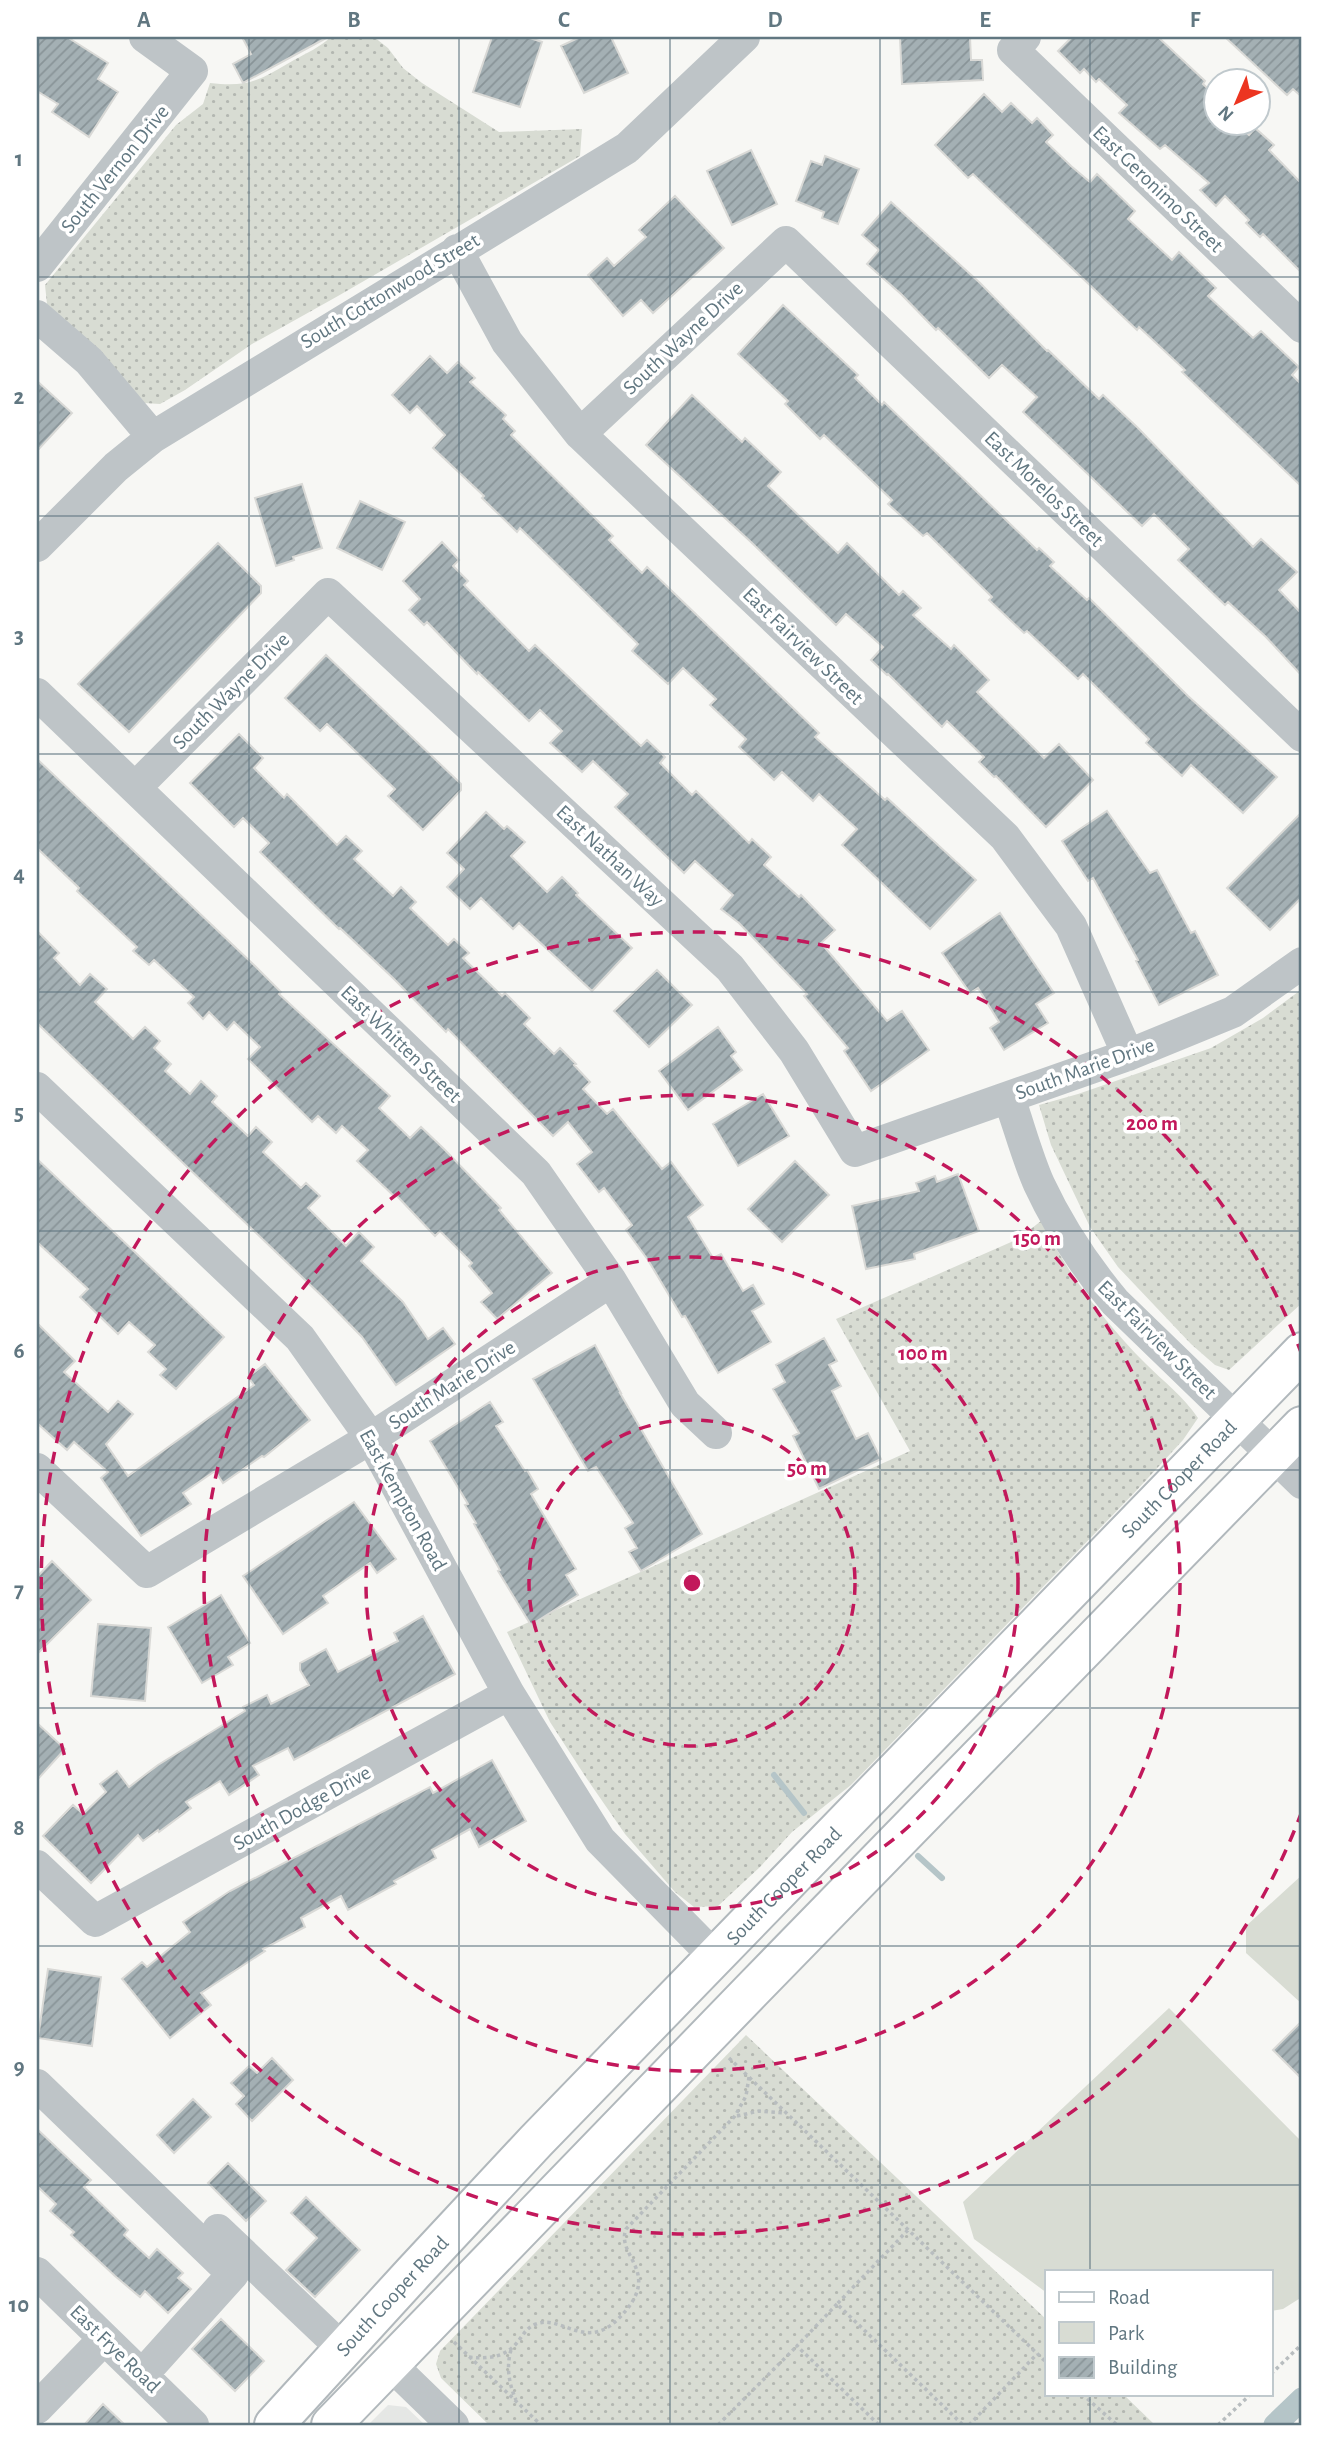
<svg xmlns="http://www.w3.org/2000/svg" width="1339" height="2462" font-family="'Alegreya Sans',sans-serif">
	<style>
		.built { fill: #e5e7e5 }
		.green { fill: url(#green-dots) }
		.pitch { fill: #d8dcd3 }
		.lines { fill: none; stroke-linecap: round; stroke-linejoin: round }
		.stream { stroke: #b5c5c8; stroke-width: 6 }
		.canal { stroke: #b5c5c8; stroke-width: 23 }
		.building { fill: url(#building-hatch); stroke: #d9d9d6; stroke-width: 2 }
		.major-casing { stroke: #b1b8bc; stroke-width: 42 }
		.path { stroke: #b8bdbf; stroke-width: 3.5; stroke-dasharray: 3.5 3.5; stroke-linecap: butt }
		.minor { stroke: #bec4c7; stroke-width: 32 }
		.major { stroke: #fff; stroke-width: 38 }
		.grid { fill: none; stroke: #617781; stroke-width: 2; stroke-opacity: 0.55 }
		.ring { fill: none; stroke: #c2185b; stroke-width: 3.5; stroke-dasharray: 12 9 }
		.labels { text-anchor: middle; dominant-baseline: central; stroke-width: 7; stroke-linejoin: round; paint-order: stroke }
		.street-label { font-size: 21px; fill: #617781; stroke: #fff }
		.centre { fill: #c2185b; stroke: #fff; stroke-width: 3.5 }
		.ring-label { font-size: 21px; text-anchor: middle; font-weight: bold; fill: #c2185b; stroke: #fff; stroke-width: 7; stroke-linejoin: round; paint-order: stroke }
		.neatline { fill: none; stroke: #617781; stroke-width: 2.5 }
		.grid-label { font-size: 23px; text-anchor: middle; font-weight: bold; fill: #617781 }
	</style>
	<defs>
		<pattern id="green-dots" width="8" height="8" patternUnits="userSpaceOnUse" patternTransform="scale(1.75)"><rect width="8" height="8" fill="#d8dcd3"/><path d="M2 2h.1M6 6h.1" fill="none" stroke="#b3b7b1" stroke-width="1.8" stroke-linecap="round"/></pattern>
		<pattern id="building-hatch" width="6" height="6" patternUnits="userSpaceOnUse" patternTransform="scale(1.75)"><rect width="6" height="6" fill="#a4b0b4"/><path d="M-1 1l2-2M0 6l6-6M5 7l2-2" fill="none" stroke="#899498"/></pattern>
	</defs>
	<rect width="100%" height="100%" fill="#f7f7f4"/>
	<path class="built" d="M388,2405L406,2407L425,2425H368Z"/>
	<path class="green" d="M331,37H374L388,48L403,68L422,83L499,132L582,129L580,156L338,296L252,344L185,390L160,404L144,403L47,304L45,285L176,125L203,104L210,83C250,88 261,79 294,60C307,53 320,47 331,37Z
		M1302,989V1303L1229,1370L1215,1365L1191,1344L1118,1267L1090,1227L1051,1145L1039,1105L1078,1094L1211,1048L1263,1018Z
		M1041,1221C1068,1274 1104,1322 1146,1364C1165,1383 1182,1395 1198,1418L1183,1440L1136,1491L851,1785L792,1832L760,1867L718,1906L694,1907L675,1892L625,1834L587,1779L550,1722L507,1632L910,1451L836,1319L1018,1239Z
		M746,2035L1047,2320V2394H1123L1155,2425H489L441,2378L436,2364L440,2351Z"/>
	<path class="pitch" d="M1302,1875V2004L1246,1953V1926Z
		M1169,2008L1302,2142V2297L1283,2309L1271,2311V2271H1047V2293L974,2239L963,2202Z"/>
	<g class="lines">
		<path class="stream" d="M774,1775L804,1813
			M918,1856L942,1878"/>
		<path class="canal" d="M1275,2425L1302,2399"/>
	</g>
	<path class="building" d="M37,37H67L108,63L98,79L118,92L89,137L52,112L58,104L37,91Z
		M242,37H328L243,83L233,64L251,54Z
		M492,37H527L542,42L520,107L473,92Z
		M580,37H611L628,73L584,93L561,46Z
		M900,37H970L971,60H982L983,80L902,84Z
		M1072,37H1158L1205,81L1203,84L1216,96V122H1235L1249,135L1255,128L1274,145L1269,150L1302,184V273L1263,234L1260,237L1246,223L1249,220L1225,196L1216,206L1200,190L1209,183L1165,145L1160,149L1119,113L1127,105L1099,79L1096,82L1084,69L1080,73L1058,51Z
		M1225,37H1302V97L1293,89L1287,95Z
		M984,94L1002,112L1011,103L1032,123L1037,118L1053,135L1046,142L1071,166L1090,182L1097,174L1135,211L1128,219L1172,260L1179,252L1216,288L1208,296L1253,338L1261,331L1299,367L1292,375L1302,385V487L1182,372L1185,370L1139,327L1137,330L973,174L968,178L935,145Z
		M751,150L777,204L732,225L707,171Z
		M825,156L859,169L838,224L822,218L824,212L796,201L811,161L822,165Z
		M675,196L724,248L653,313L641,300L623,316L588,275L607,258L614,266L646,237L639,230Z
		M891,202L980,283L1047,351L1048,350L1099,399L1103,395L1138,428L1253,547L1261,539L1297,572L1279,590L1302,614V676L1266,637L1228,602L1225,605L1178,560L1189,549L1154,514L1142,526L1023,412L1037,397L1002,365L989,378L938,328L936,330L901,294L867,264L879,250L862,235Z
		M783,305L858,375L855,378L882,405L884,402L1037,550L1039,548L1054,562L1050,566L1087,600L1089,598L1188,696L1277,777L1243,813L1191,765L1182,776L1146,743L1149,739L1083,674L1078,679L1027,631L1024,633L989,600L992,597L927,533L923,536L888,504L892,500L824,435L820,439L785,404L788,401L738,354Z
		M430,356L447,373L458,362L475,378L470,382L506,415L503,419L515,431L511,435L613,536L609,540L642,573L647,567L819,733L815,737L885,800L887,798L976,880L930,929L842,845L857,829L819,794L813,801L782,772L774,780L739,747L746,739L710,705L716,699L683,668L668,684L632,651L638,644L520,528L517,532L482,498L484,496L433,448L445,435L417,406L410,413L392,395Z
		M37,381L72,413L37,451Z
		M692,395L742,442L745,438L781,472L768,486L838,553L847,543L899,595L903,591L921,608L913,615L951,649L954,645L989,680L977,692L1044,758L1059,744L1093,780L1046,827L996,776L994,777L979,762L984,757L947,721L942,727L888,674L887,675L871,660L883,647L846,614L836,625L751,542L646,445Z
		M302,484L322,548L293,557L294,560L276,566L255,498Z
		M360,501L405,522L382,570L337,548Z
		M442,542L459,560L453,566L468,581L464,585L529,651L535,645L641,746L647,740L665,757L660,763L692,795L696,791L749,843L752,839L771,857L764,865L799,897L801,895L835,930L821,943L887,1021L902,1011L929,1050L871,1091L844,1051L848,1048L804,996L807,994L739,923L721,909L733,895L695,861L684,873L615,807L628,794L593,761L582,772L550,743L562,731L540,710L529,721L478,672L477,674L427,622L424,625L409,610L420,599L403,581Z
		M218,543L261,586V593L129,732L78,684Z
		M326,655L461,784V790L423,830L388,796L395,789L327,724L320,731L285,698Z
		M239,734L263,758L254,768L284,798L287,794L337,845L346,836L362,851L354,859L393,896L401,887L416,902L410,908L448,945L454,939L469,953L463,958L502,996L505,993L530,1018L524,1024L554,1054L560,1048L576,1064L574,1065L590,1082L583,1089L607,1114L613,1109L662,1169L671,1162L703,1205L688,1217L713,1258L721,1254L743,1291L753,1285L764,1304L752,1311L771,1342L718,1373L685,1316L682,1317L648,1260L626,1230L632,1225L604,1188L599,1192L577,1164L592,1152L568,1122L553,1136L448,1029L446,1032L394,979L340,928L339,929L260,852L269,843L243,818L234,827L190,783Z
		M37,759L255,966L281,992L279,994L390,1096L379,1108L410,1138L421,1127L444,1149L501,1208L499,1210L552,1273L497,1319L481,1302L492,1293L469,1266L472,1263L440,1231L435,1236L396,1195L394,1196L357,1161L368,1150L342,1126L336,1133L318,1116L312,1122L248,1059L260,1047L234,1022L227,1030L209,1012L203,1019L188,1003L194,997L154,960L149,965L133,951L137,947L77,891L79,888L37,848Z
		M1107,811L1150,873L1157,870L1191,933L1195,931L1218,975L1159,1005L1136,961L1138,960L1093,878L1088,881L1062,841Z
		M486,812L504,829L507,826L525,842L511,856L547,892L562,877L578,893L576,895L632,948L592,991L519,923L513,929L481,898L470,909L447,887L464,869L447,853Z
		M1302,812V897L1270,930L1227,888Z
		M1000,913L1054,993L1036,1004L1048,1023L1004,1050L990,1028L999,1022L978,988L970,993L942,953Z
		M37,931L59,953L54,958L80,985L90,974L107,989L95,1002L133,1039L145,1027L160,1041L154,1048L171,1064L165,1071L190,1094L201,1081L217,1096L212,1102L248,1136L256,1127L272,1142L263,1152L301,1188L306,1183L320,1196L308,1208L346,1246L359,1232L374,1247L361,1261L403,1302L428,1339L443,1328L455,1344L396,1385L362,1337L325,1299L37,1023Z
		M657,970L692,1005L649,1047L614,1011Z
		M718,1027L736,1052L731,1056L742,1070L688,1110L659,1071Z
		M763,1094L789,1136L738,1166L713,1124Z
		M37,1159L224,1337L176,1389L160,1375L166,1369L148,1352L155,1345L129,1322L118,1334L80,1297L88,1289L37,1242Z
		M795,1161L829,1195L782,1242L748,1209Z
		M958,1174L979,1231L914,1254L915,1259L866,1269L852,1206L919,1191L916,1183L935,1176L937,1182Z
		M37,1323L75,1361L64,1372L108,1412L118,1401L133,1414L106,1444L128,1476L254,1385L248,1377L265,1364L310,1420L264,1457L262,1456L223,1483L215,1471L183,1493L191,1504L141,1536L101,1478L108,1472L74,1442L67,1450L37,1423Z
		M824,1338L837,1361L829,1365L841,1386L832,1391L856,1439L868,1433L881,1459L819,1489L793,1436L799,1433L773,1389L785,1382L776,1365Z
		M595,1345L621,1393H620L702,1534L641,1571L629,1552L637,1548L625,1528L633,1523L596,1467L588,1471L533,1379Z
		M490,1402L503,1422L496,1426L525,1471L527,1470L538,1489L531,1494L576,1569L566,1575L578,1595L531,1625L498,1571L500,1570L474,1524L476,1523L465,1505L468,1504L430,1441Z
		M354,1502L396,1559L377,1573L370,1563L323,1596L328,1603L283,1634L243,1576Z
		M52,1561L91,1600L37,1654V1577Z
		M221,1595L250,1643L228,1657L233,1665L202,1683L168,1627Z
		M423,1616L455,1674L294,1760L288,1748L253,1766L259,1775L229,1795L220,1781L186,1802L191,1808L159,1832L158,1830L143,1841L138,1835L91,1883L43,1836L73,1805L83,1814L106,1792L100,1784L117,1771L129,1787L158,1765L245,1711L243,1707L267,1695L271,1704L309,1685L300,1670V1663L326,1649L338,1672L398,1641L394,1633Z
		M98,1624L151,1628L145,1701L91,1696Z
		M37,1723L65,1749L37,1780Z
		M492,1760L526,1821L479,1847L470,1829L432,1850L436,1858L394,1881L396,1884L348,1910L341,1896L301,1918L305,1927L263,1949L265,1951L201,1993L211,2005L170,2038L122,1979L142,1962L147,1967L190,1932L183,1922L230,1891L430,1787L433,1793Z
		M48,1969L101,1977L92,2046L38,2038Z
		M1302,2021V2079L1273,2050Z
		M272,2058L293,2080L252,2121L236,2104L244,2096L231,2083L249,2066L257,2073Z
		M193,2099L211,2117L174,2153L157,2135Z
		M37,2129L91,2180L84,2187L128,2230L124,2235L149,2258L157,2249L183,2273L178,2278L191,2289L168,2313L145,2291L140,2297L115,2276L71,2235L74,2232L50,2211L56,2204L37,2186Z
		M228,2163L266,2201L246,2221L208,2183Z
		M306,2197L360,2250L315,2297L286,2270L317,2238L291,2213Z
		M221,2319L264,2361L235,2391L192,2349Z
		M103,2404L125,2425H84Z"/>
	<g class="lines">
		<defs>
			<g id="major">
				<path id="s1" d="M274,2425L413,2273L536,2141L1302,1352"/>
				<path d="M331,2425L750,1992L1302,1426"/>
			</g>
		</defs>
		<use href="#major" class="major-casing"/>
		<path class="path" d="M729,2058L1047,2363
			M737,2116L759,2111L785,2113
			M908,2230L837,2304L963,2425
			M837,2304L797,2346L879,2425
			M454,2342L541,2425
			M511,2350C506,2367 509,2384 516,2400
			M469,2357C485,2359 502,2358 514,2346C522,2338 525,2328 536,2324C561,2314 585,2351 617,2320C666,2273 615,2257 626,2229L735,2116L746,2096L749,2077
			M1271,2374L1302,2344
			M1082,2394L1117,2425
			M718,2425L797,2346
			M969,2425L1037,2354
			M1218,2425L1251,2394"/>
		<path class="minor" d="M1025,37L1013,50L1302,327
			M457,250L507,342L580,434L1005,837L1071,926L1128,1055
			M37,266L192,71L145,37
			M37,316L89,361L153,437
			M580,434L786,242L1302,736
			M37,546L116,467L153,437L627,148L744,37
			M37,694L536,1173L611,1281L685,1404L716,1433
			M135,788L328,594L730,968L794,1051L855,1151L1128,1055L1233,1012L1302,963
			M37,1088L300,1338L371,1438L509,1694L600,1840L714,1956
			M1009,1098C1019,1126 1027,1157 1039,1184C1059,1227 1085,1266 1115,1302L1302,1483
			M37,1469L147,1572L371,1438L611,1281
			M37,1866L95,1921L509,1694
			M37,2085L233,2274L142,2375
			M218,2230L344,2350
			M37,2273L193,2425
			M390,2364L453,2425
			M37,2408L104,2339"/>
		<use href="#major" class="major"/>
	</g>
	<path class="grid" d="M249,37V2425M459,37V2425M670,37V2425M880,37V2425M1090,37V2271M37,277H1302M37,516H1302M37,754H1302M37,992H1302M37,1231H1302M37,1470H1302M37,1708H1302M37,1946H1302M37,2185H1302M1090,2394V2425"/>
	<g class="ring">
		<circle cx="692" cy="1583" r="163"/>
		<circle cx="692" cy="1583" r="326"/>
		<circle cx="692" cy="1583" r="488"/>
		<path d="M1302 1811A651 651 0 1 1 1302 1355"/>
	</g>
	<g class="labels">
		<g class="street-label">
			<text transform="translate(115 169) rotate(-51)">South Vernon Drive</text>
			<text transform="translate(1158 189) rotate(44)">East Geronimo Street</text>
			<text transform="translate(390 291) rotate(-31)">South Cottonwood Street</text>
			<text transform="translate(683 338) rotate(-43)">South Wayne Drive</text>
			<text transform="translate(1044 489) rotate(44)">East Morelos Street</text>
			<text transform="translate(803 646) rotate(44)">East Fairview Street</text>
			<text transform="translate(231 691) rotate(-45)">South Wayne Drive</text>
			<text transform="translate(610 856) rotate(43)">East Nathan Way</text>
			<text transform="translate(401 1044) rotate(44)">East Whitten Street</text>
			<text transform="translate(1085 1069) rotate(-20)">South Marie Drive</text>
			<text transform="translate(1157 1340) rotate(45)">East Fairview Street</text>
			<text transform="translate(452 1385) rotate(-33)">South Marie Drive</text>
			<text stroke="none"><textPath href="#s1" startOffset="1309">South Cooper Road</textPath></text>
			<text transform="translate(403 1500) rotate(61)">East Kempton Road</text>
			<text transform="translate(302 1808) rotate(-29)">South Dodge Drive</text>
			<text stroke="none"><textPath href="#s1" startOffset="742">South Cooper Road</textPath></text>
			<text stroke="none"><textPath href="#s1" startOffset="175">South Cooper Road</textPath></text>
			<text transform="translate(115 2349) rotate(44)">East Frye Road</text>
		</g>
	</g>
	<circle cx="692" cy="1583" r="10" class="centre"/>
	<g class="ring-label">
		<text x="1152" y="1130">200 m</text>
		<text x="1037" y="1245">150 m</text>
		<text x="923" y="1360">100 m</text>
		<text x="807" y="1475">50 m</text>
	</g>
	<rect width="1339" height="2462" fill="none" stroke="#ffffff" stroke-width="77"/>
	<rect x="1045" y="2270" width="228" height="126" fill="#ffffff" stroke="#c0c9cd" stroke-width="2"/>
	<rect x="1059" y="2292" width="35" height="10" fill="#ffffff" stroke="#c0c9cd" stroke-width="2"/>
	<text x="1108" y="2304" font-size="21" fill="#617781">Road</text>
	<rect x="1059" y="2322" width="35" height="21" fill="#d8dcd3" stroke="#c0c9cd" stroke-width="2"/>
	<text x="1108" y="2340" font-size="21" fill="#617781">Park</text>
	<rect x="1059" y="2357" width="35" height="21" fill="url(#building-hatch)" stroke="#c0c9cd" stroke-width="2"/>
	<text x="1108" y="2374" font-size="21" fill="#617781">Building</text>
	<g transform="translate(1237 102) rotate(224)"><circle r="33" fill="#ffffff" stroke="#c0c9cd" stroke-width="2"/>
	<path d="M0-5L12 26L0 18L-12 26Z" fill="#ec3520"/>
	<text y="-10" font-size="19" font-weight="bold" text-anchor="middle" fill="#617781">N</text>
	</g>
	<rect x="38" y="38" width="1262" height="2386" class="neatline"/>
	<g class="grid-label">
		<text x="144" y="27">A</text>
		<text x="354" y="27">B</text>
		<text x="564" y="27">C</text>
		<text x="775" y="27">D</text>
		<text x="985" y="27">E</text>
		<text x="1195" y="27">F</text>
		<text x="19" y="166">1</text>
		<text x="19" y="404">2</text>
		<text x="19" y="643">3</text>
		<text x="19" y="881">4</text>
		<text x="19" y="1120">5</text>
		<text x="19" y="1358">6</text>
		<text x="19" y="1597">7</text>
		<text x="19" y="1835">8</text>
		<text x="19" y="2074">9</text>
		<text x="19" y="2312">10</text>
	</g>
</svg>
